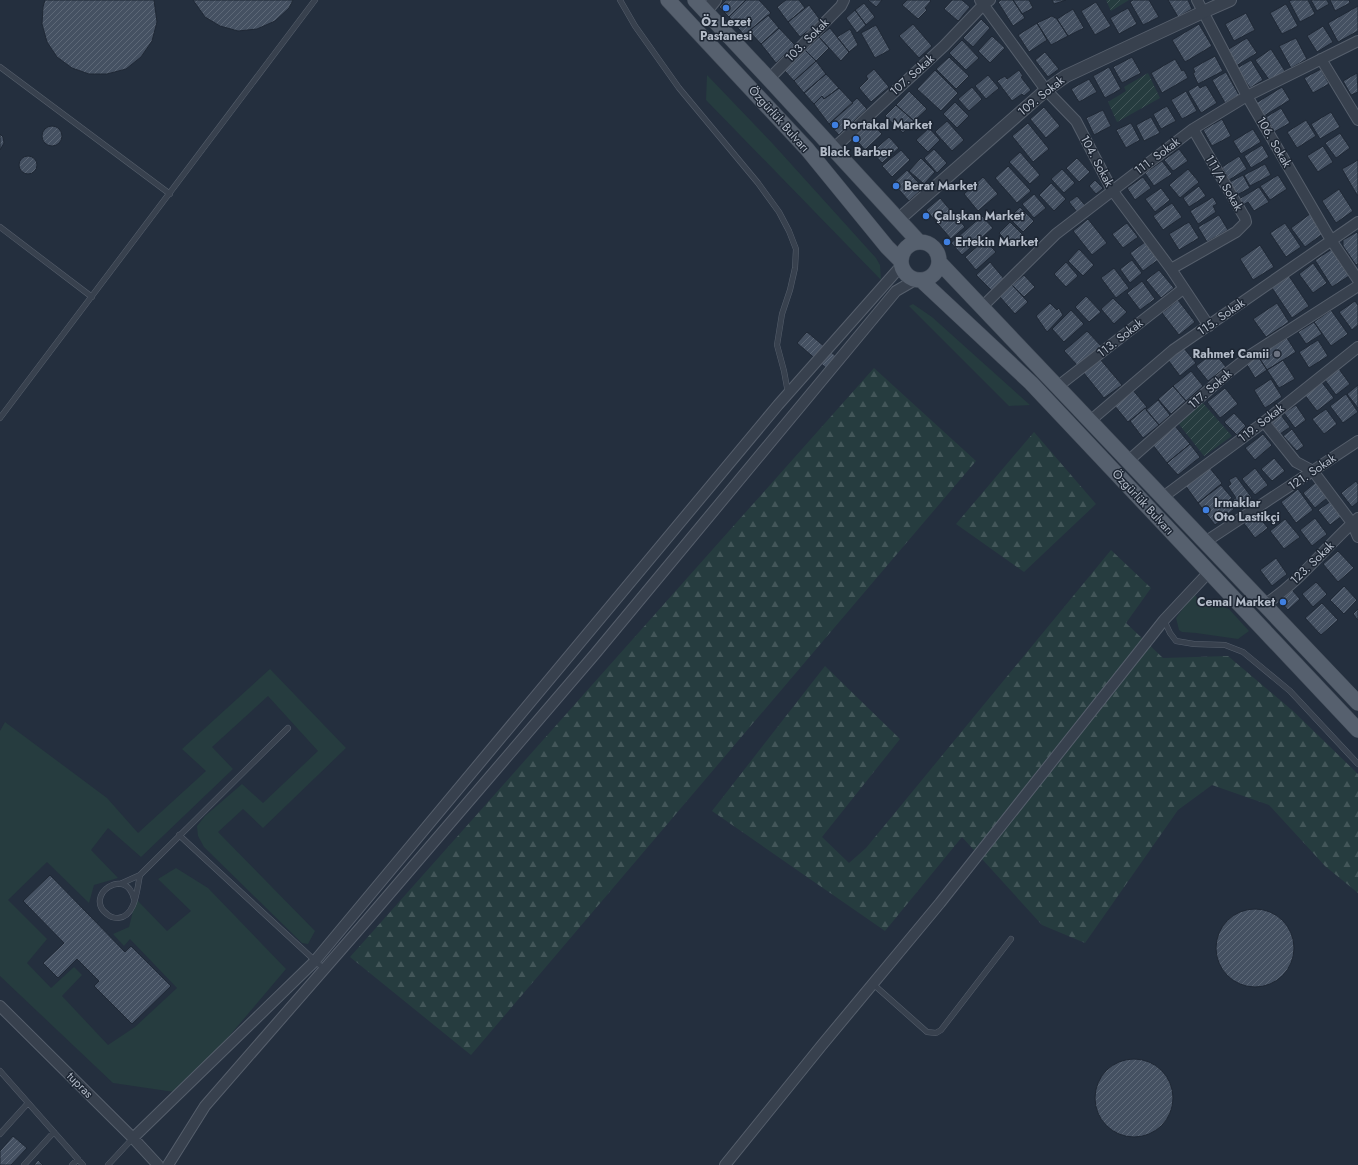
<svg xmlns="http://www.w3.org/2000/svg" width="1358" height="1165" font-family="Jost,sans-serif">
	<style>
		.grass { fill: #263c3f }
		.forest { fill: url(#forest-firs) }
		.garden { fill: url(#garden-furrows) }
		.building { fill: url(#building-hatch); stroke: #1f2835 }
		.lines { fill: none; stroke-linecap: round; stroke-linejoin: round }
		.service-casing { stroke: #565f6c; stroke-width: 6 }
		.minor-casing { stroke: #565f6c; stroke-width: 12 }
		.tertiary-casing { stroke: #565f6c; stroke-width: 14 }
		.primary-casing { stroke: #414a57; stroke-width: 16 }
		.service { stroke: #38414e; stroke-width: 5 }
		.minor { stroke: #38414e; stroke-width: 10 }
		.tertiary { stroke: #38414e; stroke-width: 12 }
		.primary { stroke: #56606e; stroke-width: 15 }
		.shop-dot { fill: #3f7fe0; stroke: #1d2633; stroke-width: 1.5 }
		.worship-dot { fill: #6b7280; stroke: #1d2633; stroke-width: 1.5 }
		.labels { text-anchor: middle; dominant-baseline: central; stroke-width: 3; stroke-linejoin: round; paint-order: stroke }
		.poi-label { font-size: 12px; font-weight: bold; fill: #b4bcc9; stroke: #1d2633; text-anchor: start }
		.street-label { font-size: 12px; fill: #b4bcc9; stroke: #1d2633 }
	</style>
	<defs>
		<pattern id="forest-firs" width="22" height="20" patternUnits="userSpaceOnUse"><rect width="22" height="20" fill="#263c3f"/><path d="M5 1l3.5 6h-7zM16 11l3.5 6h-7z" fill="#435659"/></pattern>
		<pattern id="garden-furrows" width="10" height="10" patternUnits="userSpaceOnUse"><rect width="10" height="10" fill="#263c3f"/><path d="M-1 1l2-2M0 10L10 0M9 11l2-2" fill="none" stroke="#435659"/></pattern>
		<pattern id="building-hatch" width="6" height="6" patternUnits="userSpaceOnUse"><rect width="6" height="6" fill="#455162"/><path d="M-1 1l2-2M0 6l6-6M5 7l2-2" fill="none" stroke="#5d6877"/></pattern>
	</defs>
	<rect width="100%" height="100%" fill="#242f3e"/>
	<path class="grass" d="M707,75L773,144L876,258L880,265L881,280L706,100Z
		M913,304L932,317L1030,405L1009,406L909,306Z
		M1195,595L1198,599L1229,609L1249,631L1238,639L1196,633L1182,632L1179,630L1176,618L1190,599Z
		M270,669L346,748L263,828L243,809L218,832L315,931L308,944L302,943L204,847L198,836L197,826L205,816L242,784L263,803L318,751L268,696L212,747L233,769L141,857L108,828L91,850L118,878L94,885L89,903L47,862L8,900L47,939L27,963L51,988L74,967L82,975L62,996L108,1045L135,1027L177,988L130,939L124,946L113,934L129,927L136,899L167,931L191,911L158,879L176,868L208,888L286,969L181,1093L113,1083L0,976V731L5,722L107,798L138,833L206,771L182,749Z"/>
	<path class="forest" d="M874,368L976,461L471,1055L350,957Z
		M1034,432L1096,504L1024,572L956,524Z
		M1111,550L1151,588L1126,623L1163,658L1228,656L1293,711L1358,774V893L1325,866L1269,805L1212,785L1178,810L1085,943L1042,925L962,837L885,931L712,811L825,666L900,739L822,837L849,863L866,848Z"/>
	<path class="garden" d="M1106,0H1129L1111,11Z
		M1148,73L1160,98L1117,122L1108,102L1126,91L1124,87Z
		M1202,402L1232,436L1204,456L1178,423Z"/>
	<path class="building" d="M45,0H154L157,22L152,41L141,57L126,69L107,74H89L72,68L57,57L47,42L42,24L43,7Z
		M193,0H293L289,8L275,21L257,29L238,31L220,26L205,17Z
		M726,0H746L729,17L719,7Z
		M746,0H759L771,13L744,35L729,17Z
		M786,0H799L805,8L788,22L777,7Z
		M868,0H882L876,7Z
		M907,0H930L931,1L925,8L927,10L918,19L902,5Z
		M952,0H962L970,7L958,21L944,9Z
		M1001,0H1013L1025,18L1013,26L998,2Z
		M1013,0H1029L1033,8L1022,14Z
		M1052,0H1066L1054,4Z
		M1133,0H1149L1159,17L1143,25L1130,2Z
		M1168,0H1188L1192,9L1178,17Z
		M1292,0H1308L1315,14L1300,22L1289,1Z
		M1311,0H1327L1329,4L1317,11Z
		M1330,0H1349L1350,3L1335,11Z
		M1096,2L1111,26L1095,35L1081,11Z
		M864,3L875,17L866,25L855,10Z
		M1286,4L1298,26L1282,34L1270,13Z
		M809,5L821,21L800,37L788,22Z
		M1358,6V31L1338,42L1328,23Z
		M1128,8L1137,24L1119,34L1110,18Z
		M1073,9L1084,28L1068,36L1057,19Z
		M855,10L866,25L857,33L846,18Z
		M1246,13L1255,30L1234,41L1225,24Z
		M768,15L779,28L761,44L749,31Z
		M1052,16L1057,19L1068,36L1051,45L1037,23Z
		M981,19L990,28L973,47L963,38Z
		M1037,23L1047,40L1029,52L1018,35Z
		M913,24L932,46L919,58L899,36Z
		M1199,24L1212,46L1185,62L1172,40Z
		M876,25L890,50L875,58L861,33Z
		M1323,26L1333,42L1317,52L1307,36Z
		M779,28L795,45L776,63L761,44Z
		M830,28L849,52L841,61L819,37Z
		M850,29L858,45L849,52L837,37Z
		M992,36L1005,48L990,63L978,51Z
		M819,37L829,48L816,61L805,50Z
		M1247,38L1257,53L1236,66L1227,50Z
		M1296,38L1307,59L1291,68L1279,46Z
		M962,40L979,58L966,70L949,53Z
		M1271,49L1285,71L1270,81L1255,60Z
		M805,50L816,61L794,81L784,70Z
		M1045,52L1059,69L1048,77L1035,60Z
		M1215,56L1223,71L1198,84L1193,73L1195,72L1193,68Z
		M949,57L969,76L956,89L936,69Z
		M1132,57L1141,73L1122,83L1113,67Z
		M1175,59L1182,71L1184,70L1188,78L1162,93L1151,73Z
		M1251,60L1263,80L1250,88L1237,68Z
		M816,61L826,74L804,93L794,81Z
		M1109,67L1121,89L1105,98L1093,76Z
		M874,69L889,87L871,102L859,88L868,79L866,76Z
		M1321,69L1329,84L1313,93L1304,78Z
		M935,70L958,93L941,111L917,89Z
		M1019,70L1023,76L1021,77L1031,90L1024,96L1022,94L1012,101L997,81L1005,76L1007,79Z
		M1226,72L1239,95L1225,103L1212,80Z
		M1357,73L1358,92L1351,95L1343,81Z
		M826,74L839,88L824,99L822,96L814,104L804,93Z
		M988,75L999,88L986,99L975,86Z
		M1089,79L1097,92L1079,102L1071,89Z
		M1198,85L1200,88L1206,85L1217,103L1201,113L1188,91Z
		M972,87L982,99L969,111L958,99Z
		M1282,87L1290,100L1264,116L1256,103Z
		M839,88L853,103L829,124L814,104L822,96L824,99Z
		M909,91L927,109L914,121L896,105Z
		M1186,91L1197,111L1182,119L1171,100Z
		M857,98L867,109L839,135L829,124Z
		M955,102L969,116L957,128L943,114Z
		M896,105L914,121L903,133L885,116Z
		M1167,106L1176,121L1161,129L1153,114Z
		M1044,107L1060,126L1046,138L1030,119Z
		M1281,108L1290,123L1274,132L1266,117Z
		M1103,110L1111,126L1094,135L1086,118Z
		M1331,112L1340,127L1320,139L1311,124Z
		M1151,117L1160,133L1144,141L1136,125Z
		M1222,119L1231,136L1212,146L1203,130Z
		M1306,120L1316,136L1297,148L1287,132Z
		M870,121L882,134L865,150L853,136Z
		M947,121L964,140L952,151L935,132Z
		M1028,123L1049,149L1033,162L1012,136Z
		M1131,123L1140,140L1126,148L1116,130Z
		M42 136a10 10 0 1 1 20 0a10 10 0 1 1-20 0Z
		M929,128L940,140L928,152L916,140Z
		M1253,129L1261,142L1241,154L1233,141Z
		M1340,133L1350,148L1336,158L1325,143Z
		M0,134L3,137L4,143L0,150Z
		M889,137L899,148L882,163L872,152Z
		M1262,145L1269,157L1251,168L1244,156Z
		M1323,146L1333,162L1318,172L1307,156Z
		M934,149L947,163L937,173L924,158Z
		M1179,149L1188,161L1173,171L1164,160Z
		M901,150L910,160L892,177L882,166Z
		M1020,152L1040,175L1030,184L1009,162Z
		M19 165a9 9 0 1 1 18 0a9 9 0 1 1-18 0Z
		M1239,156L1247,169L1229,180L1222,167Z
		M921,158L935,172L924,184L909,171Z
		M1077,158L1090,172L1079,182L1066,168Z
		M1358,160V195H1357L1342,169Z
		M1162,161L1172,174L1154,186L1145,173Z
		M1265,164L1271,175L1250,186L1244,175Z
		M1008,166L1031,191L1017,203L995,178Z
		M1062,169L1075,183L1064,193L1051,179Z
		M1188,169L1199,182L1180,198L1169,185Z
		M907,170L923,188L909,201L893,183Z
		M1243,175L1250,188L1235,196L1228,183Z
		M1278,175L1287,189L1270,200L1260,186Z
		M983,177L998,194L978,211L964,194Z
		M1143,177L1151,188L1135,200L1127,188Z
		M1095,180L1103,188L1096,194L1089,186Z
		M1051,183L1066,199L1054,211L1039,195Z
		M1199,186L1206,196L1189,207L1183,198Z
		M1259,187L1269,202L1254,211L1248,202L1243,205L1239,199Z
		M1161,188L1170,200L1155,212L1145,199Z
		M1339,189L1353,211L1336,223L1322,201Z
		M1034,194L1046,208L1034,218L1022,204Z
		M1077,196L1085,205L1077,212L1069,202Z
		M1213,197L1217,204L1213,206L1216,212L1198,224L1190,211Z
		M940,198L965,227L951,239L926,210Z
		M1172,203L1182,217L1163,230L1153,216Z
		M1020,207L1034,221L1023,232L1009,218Z
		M1310,214L1324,233L1305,247L1291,228Z
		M1219,215L1228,230L1207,242L1198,227Z
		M982,216L993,228L962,255L951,243Z
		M1088,219L1107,243L1092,255L1073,231Z
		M1010,222L1024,236L1012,247L999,233Z
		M1189,222L1199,238L1179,250L1169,234Z
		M1127,223L1138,237L1123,248L1112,234Z
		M1285,223L1301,247L1286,257L1270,233Z
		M1357,232L1358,234V264L1356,265L1343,246V240Z
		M985,240L996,252L976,270L965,257Z
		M1145,242L1158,260L1143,271L1130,253Z
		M1260,245L1274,267L1253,280L1240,259Z
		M1079,249L1094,265L1083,276L1068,261Z
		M1332,249L1349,276L1332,287L1315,260Z
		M1132,260L1142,273L1130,283L1120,269Z
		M990,262L1005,280L992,291L976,275Z
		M1066,262L1078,276L1066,287L1054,274Z
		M1313,263L1327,283L1313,293L1299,274Z
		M1114,268L1129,288L1116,298L1101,278Z
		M1159,270L1174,288L1161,298L1146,280Z
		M1024,275L1035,287L1024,297L1012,285Z
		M1289,276L1309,306L1292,318L1272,288Z
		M1142,281L1155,299L1140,310L1127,293Z
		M1012,285L1028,302L1015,314L1000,297Z
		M1086,296L1101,312L1089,322L1075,307Z
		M1113,298L1127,312L1114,324L1101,309Z
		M1178,300L1195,322L1179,335L1162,313Z
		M1355,301L1358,305V325L1352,330L1339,312Z
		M1050,303L1057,310L1059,308L1063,315L1047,332L1036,316Z
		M1277,303L1289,322L1266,337L1253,319Z
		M1071,310L1084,324L1064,342L1052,329Z
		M1331,310L1348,334L1331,346L1314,322Z
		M1314,322L1322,334L1306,344L1298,332Z
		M1087,331L1102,347L1079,367L1064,351Z
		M807,332L843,362L833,374L797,343Z
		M1287,338L1296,352L1267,370L1258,356Z
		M1318,340L1328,356L1309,368L1299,352Z
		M1183,347L1196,363L1180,376L1168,360Z
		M1214,352L1226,367L1208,381L1196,366Z
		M1258,356L1267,370L1255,378L1246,363Z
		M1100,359L1122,385L1104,398L1083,372Z
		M1283,360L1295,379L1279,388L1267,370Z
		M1339,369L1350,384L1336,395L1325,380Z
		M1191,371L1203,386L1186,401L1173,386Z
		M1271,379L1282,397L1265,408L1254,390Z
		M1321,381L1334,398L1317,411L1304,394Z
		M1358,385V408L1347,394Z
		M1173,386L1186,401L1171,414L1158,399Z
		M1225,388L1238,404L1220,418L1207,402Z
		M1132,389L1147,407L1128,422L1114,405Z
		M1346,394L1358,412L1343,423L1330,406Z
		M1158,400L1170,415L1159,425L1146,410Z
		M1296,405L1306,420L1295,428L1284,413Z
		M1145,408L1159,425L1143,438L1130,421Z
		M1326,409L1337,424L1324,434L1312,419Z
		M1234,413L1246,426L1237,435L1224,422Z
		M1281,415L1290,427L1280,434L1271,422Z
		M1175,426L1190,444L1167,463L1152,444Z
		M1292,429L1304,446L1297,451L1283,436Z
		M1263,434L1272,445L1255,460L1245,448Z
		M1190,444L1200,457L1178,475L1167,463Z
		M1274,458L1285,471L1272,481L1261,469Z
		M1209,467L1222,483L1198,503L1185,485Z
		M1255,468L1268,485L1255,495L1242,479Z
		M1236,476L1252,498L1236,508L1231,501L1236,498L1228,486L1231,484L1229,480Z
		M1356,481L1358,484V502L1352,507L1341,493Z
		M1316,482L1328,497L1315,508L1303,493Z
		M1221,485L1232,498L1228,501L1234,509L1215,525L1198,503Z
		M1298,489L1313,510L1296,523L1281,502Z
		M1331,501L1342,516L1330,525L1318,510Z
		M1255,512L1268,528L1255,538L1243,522Z
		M1315,518L1327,534L1312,546L1300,530Z
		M1285,519L1300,537L1284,549L1270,531Z
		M1338,551L1354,568L1338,582L1323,564Z
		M1276,558L1287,574L1272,586L1260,570Z
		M1316,582L1327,594L1313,607L1302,594Z
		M1344,586L1357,600L1344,614L1330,600Z
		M1292,590L1300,599L1288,610L1280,601Z
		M1322,603L1338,620L1321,635L1305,618Z
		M1358,609V620L1353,614Z
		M50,875L125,952L131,946L171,986L132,1024L94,986L99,981L77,959L58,978L43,963L64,943L23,901Z
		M1216 948a39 39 0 1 1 78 0a39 39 0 1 1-78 0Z
		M1095 1098a39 39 0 1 1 78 0a39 39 0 1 1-78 0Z
		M13,1136L27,1148L11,1165H0V1151Z
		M38,1160L43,1165H34Z"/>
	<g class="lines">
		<defs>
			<path id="service" d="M620,0L635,26L679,88L758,183L779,212L789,231L796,249L795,268L790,290L782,314L777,345L784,371L788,393
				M0,67L170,194
				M0,227L92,297
				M0,418L315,0
				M1164,620L1170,633L1176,641L1194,644L1225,645L1243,652L1290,691L1358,764
				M179,835L324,969
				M140,875L288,728
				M120,884L140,875C137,888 136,917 118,918C115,918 110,917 107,914C83,896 126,865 134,899
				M873,984L927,1032L936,1033L941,1030L1011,939
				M0,1071L83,1165
				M0,1134L28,1103
				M24,1165L54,1132
				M72,1165L78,1159
				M108,1165L133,1138"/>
			<path id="minor" d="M980,0L1046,90L1076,121L1112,190L1171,269L1209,326
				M1197,0L1247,96L1331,240L1358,280
				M1321,59L1358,120
				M769,79L841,6L844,0
				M833,149L944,46L984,4L990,0
				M1171,269L1236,232L1246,222L1245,218L1193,129
				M981,308L1056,234L1193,129L1247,96L1358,41
				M1057,387L1183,289
				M1090,421L1173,350L1358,222
				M1264,422L1296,462L1313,471L1352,523L1358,537
				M1128,461L1229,372L1252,354L1358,286
				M1163,497L1264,422L1358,347
				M1205,542L1358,441
				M1264,605C1300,582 1326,546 1358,518
				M0,1006L133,1138L158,1165
				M133,1138L314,962L778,405L901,266
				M168,1165L205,1106L367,920L595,654L896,291L915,280
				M725,1165L822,1045L940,903L1164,620L1209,572"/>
			<path id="tertiary" d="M706,11L715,0
				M898,220L1046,90L1066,76L1203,12L1230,0"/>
			<path id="primary" d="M668,0L807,149L887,247L900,260
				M695,0L769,79L919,242
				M901 261a19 19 0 1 1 38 0a19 19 0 1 1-38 0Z
				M939,262L1358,703
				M921,280L1031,383L1358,730"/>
		</defs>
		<use href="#service" class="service-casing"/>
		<use href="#minor" class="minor-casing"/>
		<use href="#tertiary" class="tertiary-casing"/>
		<use href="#primary" class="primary-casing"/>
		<use href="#service" class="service"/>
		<use href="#minor" class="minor"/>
		<use href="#tertiary" class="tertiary"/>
		<use href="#primary" class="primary"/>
	</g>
	<g class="shop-dot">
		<circle cx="726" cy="8" r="4"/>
		<circle cx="835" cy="125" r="4"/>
		<circle cx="856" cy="139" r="4"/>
		<circle cx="896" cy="186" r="4"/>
		<circle cx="926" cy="216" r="4"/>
		<circle cx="947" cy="242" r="4"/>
		<circle cx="1206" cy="510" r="4"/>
		<circle cx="1283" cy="602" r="4"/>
	</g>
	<circle class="worship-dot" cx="1277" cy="354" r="4"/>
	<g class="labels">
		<g class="poi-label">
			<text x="726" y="22" text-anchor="middle">Öz Lezet<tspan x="726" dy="14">Pastanesi</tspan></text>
			<text x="843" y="125">Portakal Market</text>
			<text x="856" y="152" text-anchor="middle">Black Barber</text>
			<text x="904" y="186">Berat Market</text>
			<text x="934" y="216">Çalışkan Market</text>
			<text x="955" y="242">Ertekin Market</text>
			<text x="1269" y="354" text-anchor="end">Rahmet Camii</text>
			<text x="1214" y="503">Irmaklar<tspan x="1214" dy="14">Oto Lastikçi</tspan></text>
			<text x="1275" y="602" text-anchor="end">Cemal Market</text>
		</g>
		<g class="street-label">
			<text transform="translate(807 40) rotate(-45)">103. Sokak</text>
			<text transform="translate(912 75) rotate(-42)">107. Sokak</text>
			<text transform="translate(1041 96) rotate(-39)">109. Sokak</text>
			<text transform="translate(779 119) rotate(48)">Özgürlük Bulvarı</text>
			<text transform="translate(1274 142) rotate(60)">106. Sokak</text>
			<text transform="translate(1157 156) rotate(-37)">111. Sokak</text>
			<text transform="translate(1097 161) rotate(62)">104. Sokak</text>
			<text transform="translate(1224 183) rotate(60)">111/A Sokak</text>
			<text transform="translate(1221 317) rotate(-35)">115. Sokak</text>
			<text transform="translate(1120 338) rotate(-38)">113. Sokak</text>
			<text transform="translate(1210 389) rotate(-41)">117. Sokak</text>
			<text transform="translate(1261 423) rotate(-38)">119. Sokak</text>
			<text transform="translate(1312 472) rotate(-34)">121. Sokak</text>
			<text transform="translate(1143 502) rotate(47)">Özgürlük Bulvarı</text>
			<text transform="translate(1312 563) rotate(-44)">123. Sokak</text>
			<text transform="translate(80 1085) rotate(45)">tupras</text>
		</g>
	</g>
</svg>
